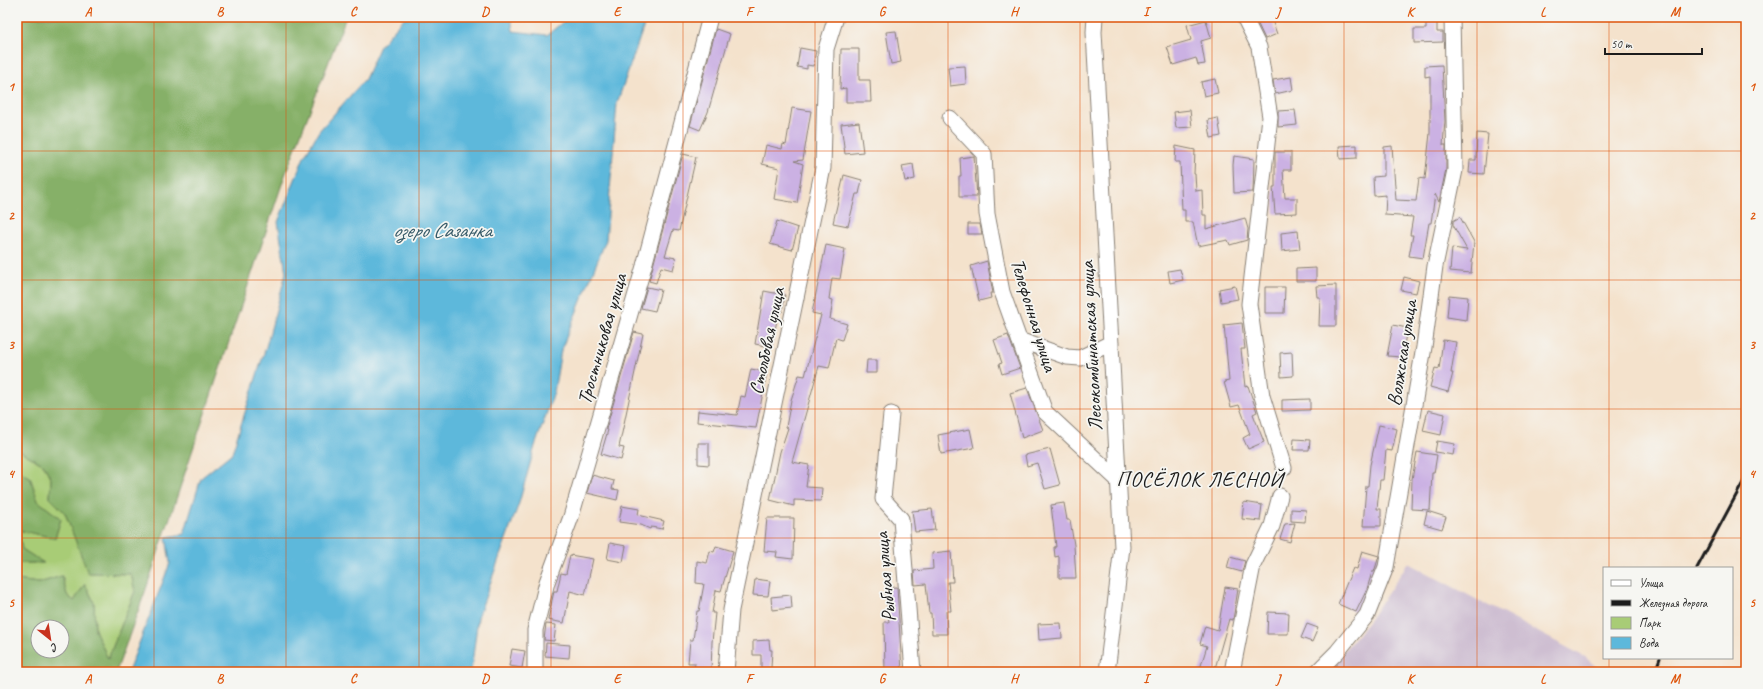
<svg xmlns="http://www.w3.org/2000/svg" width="1763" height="689" font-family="Caveat,sans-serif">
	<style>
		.industrial { fill: #cebed1 }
		.green { fill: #a8cc76; stroke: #627449 }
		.forest { fill: #86b067; stroke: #516642; fill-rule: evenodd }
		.water { fill: #5db8db; stroke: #3c6a7c }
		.building { fill: #cbb1e3 }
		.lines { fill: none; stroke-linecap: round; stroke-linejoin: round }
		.minor-casing { stroke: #887f74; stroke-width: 17 }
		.minor { stroke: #fff; stroke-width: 15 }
		.rail { stroke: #1c1c1c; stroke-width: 3 }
		.grid { fill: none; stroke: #de560d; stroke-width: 1; stroke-opacity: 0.55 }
		.labels { text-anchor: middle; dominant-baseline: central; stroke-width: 3.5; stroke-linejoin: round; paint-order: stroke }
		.street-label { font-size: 20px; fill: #1c1c1c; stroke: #f6f6f2 }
		.water-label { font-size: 21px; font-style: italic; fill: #365a68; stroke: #f6f6f2 }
		.neighbourhood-label { font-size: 21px; letter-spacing: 1px; fill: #1c1c1c; stroke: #f6f6f2 }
		.neatline { fill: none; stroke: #de560d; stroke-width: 1.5 }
		.grid-label { font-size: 13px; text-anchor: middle; font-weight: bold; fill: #de560d }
	</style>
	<rect width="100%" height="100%" fill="#f6f6f2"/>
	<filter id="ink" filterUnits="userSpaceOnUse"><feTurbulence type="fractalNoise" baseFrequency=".025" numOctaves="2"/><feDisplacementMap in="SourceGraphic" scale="8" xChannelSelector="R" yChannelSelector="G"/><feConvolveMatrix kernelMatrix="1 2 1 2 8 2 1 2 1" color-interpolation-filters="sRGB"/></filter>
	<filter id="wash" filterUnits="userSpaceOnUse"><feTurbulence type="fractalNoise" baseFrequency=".012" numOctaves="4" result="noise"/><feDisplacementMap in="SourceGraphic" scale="16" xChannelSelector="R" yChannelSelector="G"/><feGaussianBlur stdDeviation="0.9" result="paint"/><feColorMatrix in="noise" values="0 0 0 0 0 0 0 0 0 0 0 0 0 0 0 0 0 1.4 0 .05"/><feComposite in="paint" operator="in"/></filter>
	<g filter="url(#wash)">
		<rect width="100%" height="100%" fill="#f4e2cc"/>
		<path class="industrial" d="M1408,563L1585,657L1602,672H1326L1369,621Z"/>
		<path class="green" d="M17,449L44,465L51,479L50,498L65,513L88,573L131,574L135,591L108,659L95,630L94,602L85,584L74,601L67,595L62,576L39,583L17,580V563H43L22,549L18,530L55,538L61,519L38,501L30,477L17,470Z"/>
		<path class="forest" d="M17,17H346L284,178L145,592L116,672H98L97,670L95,672H17V580L39,583L62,576L67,595L74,601L85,584L94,602L95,630L108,659L135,591L131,574L88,573L65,513L50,498L51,479L44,465L17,449ZM38,627H62V651H38Z
			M17,470L30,477L38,501L61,519L55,538L18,530L22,549L44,563H17Z"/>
		<path class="water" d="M405,17H511L513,31L547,35L569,17H647L617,103L606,240L561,350L554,392L535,446L519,503L478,617L471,672H128L170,563L166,537L184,534L201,478L232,453L266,347L286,273L278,222L304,157L319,131L365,79L380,46Z"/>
		<g id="blocks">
			<path class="building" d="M1264,17H1271L1277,34L1265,39L1256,20Z
				M1426,17H1437V32H1443V42L1414,43V29H1426Z
				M1206,20L1211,38L1201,41L1205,64L1198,65L1196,58L1173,65L1167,47L1191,40L1187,25Z
				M716,29L730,34L708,112L700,130L690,126Z
				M896,31L901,62L891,64L886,32Z
				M800,48L816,51L813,66L807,65V69L797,67Z
				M841,49H859V80H870L871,102H846V88L840,89Z
				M1442,65L1445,121L1443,145H1446V169L1439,202L1435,194L1431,223H1429L1423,258L1409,256L1413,235H1410L1413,217L1385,215L1386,195L1374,196L1373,177L1384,176V147L1392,146L1396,200L1416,201L1419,178L1425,179L1430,133V76L1425,77V66Z
				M965,66L966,84L950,86L948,67Z
				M1291,77L1293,90L1275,94L1273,80Z
				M1215,79L1218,93L1204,96L1201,82Z
				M792,108L811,111L803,160L794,161L803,164L797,203L774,199L779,168L762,164L766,145L782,149L783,144L786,145Z
				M1190,110L1192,127L1176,128L1174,112Z
				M1295,110L1297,125L1278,127V111Z
				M1218,118L1221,136L1211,138L1208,120Z
				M859,122L863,152L845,154L841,124Z
				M1477,133L1488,134L1484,174L1469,173L1470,160H1476Z
				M1357,145V158L1340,159L1339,146Z
				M1176,146L1195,150L1194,174H1195L1196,191L1202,190L1203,215H1206V229L1245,218L1248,229L1247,240L1230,245L1228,240L1198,246L1193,222H1185V210H1182L1180,162H1175Z
				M1275,152H1291V170H1283L1285,198H1297V213L1275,214L1273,187H1275Z
				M683,154L696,157L679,231L673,230L665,256L676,258L673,270L661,267L656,283L649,281Z
				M974,156L977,197H959V176H961L960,158Z
				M1234,156L1254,159L1253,192L1234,193L1233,165Z
				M913,164L915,179L905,181L902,166Z
				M844,175L862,180L859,194H856L848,226L833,223Z
				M1460,217L1474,242L1471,273L1450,271L1452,248L1467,250L1453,225V221Z
				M777,221L798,228L792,250L770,244Z
				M968,224H980L982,234H968Z
				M1298,231L1300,249L1282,251L1281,233Z
				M826,245L845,249L840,279L832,278L829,299L833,300L830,319L847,324L842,340L836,338L829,368L819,366L792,462L809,465L806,487L822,488L821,501L794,500V506L770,500L780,452L788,428L786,427L791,400L799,375L805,376L821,315L812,313Z
				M987,261L993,293H990L991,298L979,301L971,266Z
				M1316,268V281H1296V269Z
				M1180,269L1183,280L1170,283L1168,271Z
				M1404,277L1419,281L1416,293L1401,290Z
				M1336,285V326H1319L1320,297H1317L1316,286Z
				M1235,286L1238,299L1221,302L1219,289Z
				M647,287L661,290L655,311L641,308Z
				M1265,287H1285L1284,313H1265Z
				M764,291L785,295L782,312H779L771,347L755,344Z
				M1449,295L1468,297L1466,320L1447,317Z
				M1242,323L1245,349H1241L1245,387L1248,386L1257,412L1253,414L1264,442L1248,449L1243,438L1250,434L1239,405L1231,407L1224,382L1229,381L1224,325Z
				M1393,325L1407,328L1402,357L1387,356Z
				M634,332L643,334L619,447L624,448L621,460L601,454L608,430L606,429Z
				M1008,335L1020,368L1002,374L999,364L1002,363L994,340Z
				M1443,340L1456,342L1451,373H1453L1448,392L1430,387L1435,368L1439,369Z
				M1292,352L1293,376L1281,377L1280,353Z
				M867,360H877V373H866Z
				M751,369L767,372L756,428L697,422L698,411L737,415L741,396L745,397Z
				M1027,388L1043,430L1022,438L1010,393Z
				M1310,399V410L1282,411V400Z
				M1428,410L1445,414L1441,435L1423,431Z
				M1379,425L1397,429L1392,451L1386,450L1383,480H1380L1377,509H1381V526H1363L1366,486H1368L1370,465Z
				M970,429L974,448L941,454L938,435Z
				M1294,439L1310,440L1309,450H1293Z
				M1437,441L1455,444L1453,455L1435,452Z
				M698,443H709V465L698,464Z
				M1050,449L1060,485L1045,489L1037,463L1027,466L1025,455Z
				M1417,452L1437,455L1434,473H1432L1430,510L1411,509L1412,479Z
				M592,475L614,481L612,489L619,490L617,500L587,493Z
				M1244,502L1262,505L1260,521L1242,519Z
				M1064,503L1067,520H1070L1074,545L1076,578H1059V556L1055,557L1054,547H1056L1051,505Z
				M622,506L639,509L638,515L664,521L662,529L651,527L650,529L641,525L619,522Z
				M932,509L935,530L915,532L912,511Z
				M1291,509L1306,510L1305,522L1291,521Z
				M1427,511L1446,517L1442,529L1424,524Z
				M767,518H794L793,559L776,557L777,552L764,551Z
				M1295,523L1290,542L1280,539L1285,524Z
				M610,543L626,546L623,562L607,559Z
				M716,546L733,551L721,591L716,590L712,613H715L712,642L711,672H694L695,663H688L690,640H693L697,611H699L704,584L696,583L697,561L707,563L710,551L714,552Z
				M951,551L953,582H948L951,611H946L947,634H932L931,613H929L926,584L915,585L914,571L933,569L932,553Z
				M1362,551L1379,556L1374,572H1372L1367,589L1356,612L1338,604L1353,568L1357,569Z
				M570,555L593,559L585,595L570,591L564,623L548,620L554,591H557L561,573L566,574Z
				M1230,557L1245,561L1242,572L1227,568Z
				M755,579L770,581L768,596L753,595Z
				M897,587L902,672H885L884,622H889L885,588Z
				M1225,587L1238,589L1233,620L1229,619L1214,672H1199L1207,646L1200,644L1205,626L1218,630Z
				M791,595L792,608L772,610L771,597Z
				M1268,612L1289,613L1288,634H1267Z
				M1061,623L1062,638L1039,640L1038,624Z
				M546,624L556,625L554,641L544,640Z
				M1307,624L1318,628L1312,642L1301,638Z
				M769,640L770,650H772L771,668H761V655H753V641Z
				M546,643L570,645L569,658L545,656Z
				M512,649L525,651L522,668L509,666Z"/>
		</g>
	</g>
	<g filter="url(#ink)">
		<use href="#blocks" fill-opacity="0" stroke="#887f74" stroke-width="1"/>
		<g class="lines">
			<defs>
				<path id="minor" d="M1095,17L1094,32L1122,547L1107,672
					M1244,17L1259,47L1270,117L1249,304L1262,396L1284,468
					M950,118L984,154L987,214L1002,292L1045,412L1119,481
					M1019,340L1067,357L1080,358L1111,343
					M891,414L883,499L901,519L913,672
					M535,672V630L547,582L571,517L644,266L710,17
					M726,672L731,610L823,168L826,49L836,17
					M1232,672L1253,565L1272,526L1280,496
					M1317,672L1337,652L1367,615L1386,567L1424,347L1435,266L1455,170L1452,17"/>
			</defs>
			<use href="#minor" class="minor-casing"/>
			<use href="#minor" class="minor"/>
			<path class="rail" d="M1697,568L1746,477
				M1655,672L1660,658"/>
		</g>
	</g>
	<path class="grid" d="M154,17V672M286,17V672M419,17V672M551,17V672M683,17V672M815,17V672M948,17V672M1080,17V672M1212,17V672M1344,17V672M1477,17V672M1609,17V568M17,151H1746M17,280H1746M17,409H1746M17,538H1746M1609,658V672"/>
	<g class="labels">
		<g class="street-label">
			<text transform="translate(1034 315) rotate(73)">Телефонная улица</text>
			<text transform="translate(602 339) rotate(-74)">Тростниковая улица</text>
			<text transform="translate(767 341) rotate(-78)">Столбовая улица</text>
			<text transform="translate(1091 346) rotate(-93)">Лесокомбинатская улица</text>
			<text transform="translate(1402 353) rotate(-81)">Волжская улица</text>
			<text transform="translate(885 577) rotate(-95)">Рыбная улица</text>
		</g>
		<g class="water-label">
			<text x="442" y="230">озеро Сазанка</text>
		</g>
		<g class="neighbourhood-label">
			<text x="1200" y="479">ПОСЁЛОК ЛЕСНОЙ</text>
		</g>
	</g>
	<rect width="1763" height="689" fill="none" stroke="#f6f6f2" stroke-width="44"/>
	<rect x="1603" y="567" width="130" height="92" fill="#f6f6f2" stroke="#9f9f9c"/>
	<rect x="1611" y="580" width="20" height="6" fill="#ffffff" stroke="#9f9f9c"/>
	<text x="1639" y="587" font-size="12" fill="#1c1c1c">Улица</text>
	<rect x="1611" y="600" width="20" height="6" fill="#1c1c1c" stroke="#9f9f9c"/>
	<text x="1639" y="607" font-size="12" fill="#1c1c1c">Железная дорога</text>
	<rect x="1611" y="617" width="20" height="12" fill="#a8cc76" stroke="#9f9f9c"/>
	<text x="1639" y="627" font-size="12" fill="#1c1c1c">Парк</text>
	<rect x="1611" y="637" width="20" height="12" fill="#5db8db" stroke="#9f9f9c"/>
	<text x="1639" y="647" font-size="12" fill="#1c1c1c">Вода</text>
	<g transform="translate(50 639) rotate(150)"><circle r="19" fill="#f6f6f2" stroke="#9f9f9c"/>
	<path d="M0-3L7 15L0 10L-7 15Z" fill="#c8321e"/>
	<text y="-6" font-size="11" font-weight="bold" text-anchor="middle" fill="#1c1c1c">С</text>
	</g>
	<path d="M1605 48v6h97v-6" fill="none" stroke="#1c1c1c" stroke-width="2"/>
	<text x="1611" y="48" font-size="12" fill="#1c1c1c" stroke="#f6f6f2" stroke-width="3" paint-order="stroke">50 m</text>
	<rect x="22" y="22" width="1719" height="645" class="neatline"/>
	<g class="grid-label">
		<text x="88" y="16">A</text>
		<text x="220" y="16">B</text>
		<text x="353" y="16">C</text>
		<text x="485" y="16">D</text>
		<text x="617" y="16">E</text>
		<text x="749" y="16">F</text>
		<text x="882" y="16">G</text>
		<text x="1014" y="16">H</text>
		<text x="1146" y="16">I</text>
		<text x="1278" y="16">J</text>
		<text x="1410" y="16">K</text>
		<text x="1543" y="16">L</text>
		<text x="1675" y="16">M</text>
		<text x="11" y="91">1</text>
		<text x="1752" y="91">1</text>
		<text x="11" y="220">2</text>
		<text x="1752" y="220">2</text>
		<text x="11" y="349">3</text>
		<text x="1752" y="349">3</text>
		<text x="11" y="478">4</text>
		<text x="1752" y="478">4</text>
		<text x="11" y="607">5</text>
		<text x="1752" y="607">5</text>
		<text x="88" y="683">A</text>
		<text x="220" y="683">B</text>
		<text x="353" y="683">C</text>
		<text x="485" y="683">D</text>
		<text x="617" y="683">E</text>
		<text x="749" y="683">F</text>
		<text x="882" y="683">G</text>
		<text x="1014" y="683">H</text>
		<text x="1146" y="683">I</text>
		<text x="1278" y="683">J</text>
		<text x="1410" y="683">K</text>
		<text x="1543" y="683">L</text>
		<text x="1675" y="683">M</text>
	</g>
</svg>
